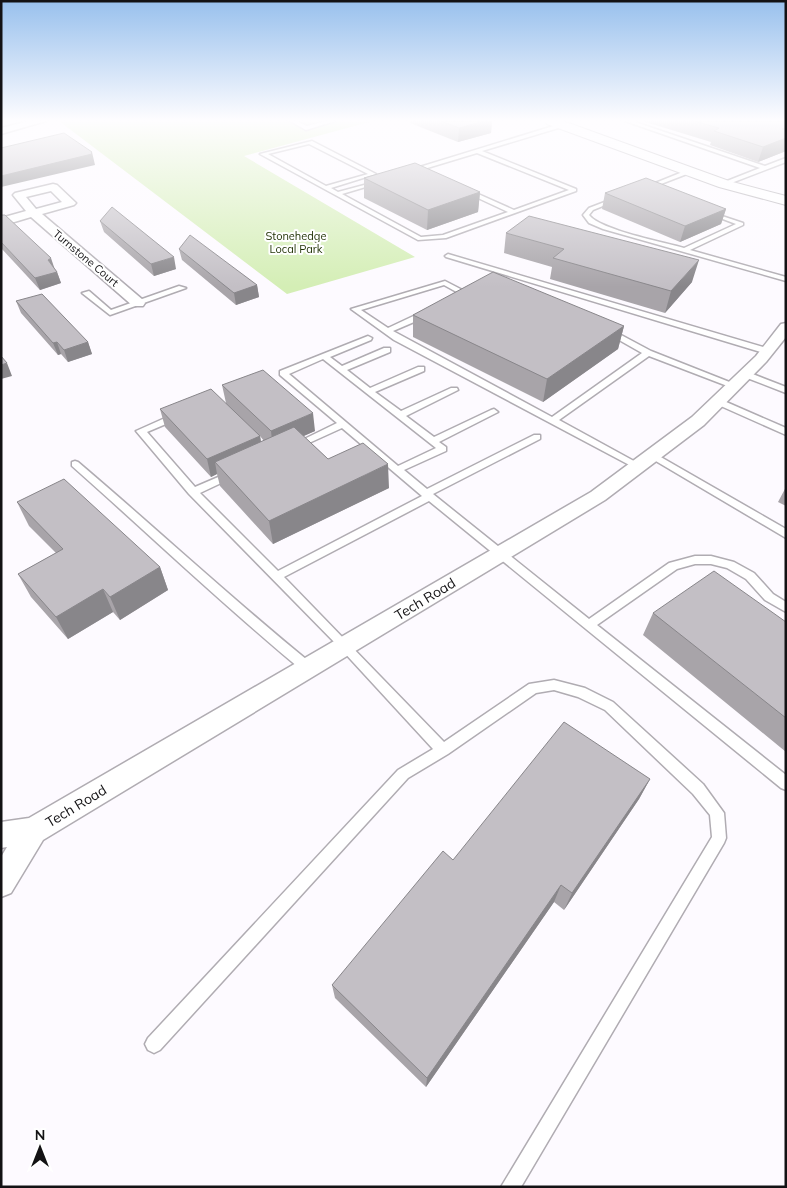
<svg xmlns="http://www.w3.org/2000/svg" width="787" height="1188" font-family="Mulish,sans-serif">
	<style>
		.green { fill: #d4eeb5 }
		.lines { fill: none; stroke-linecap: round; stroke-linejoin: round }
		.lane-casing { stroke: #b0acb2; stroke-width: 3 }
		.street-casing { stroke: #b0acb2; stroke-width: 3 }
		.secondary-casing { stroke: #b0acb2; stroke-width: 2 }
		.lane { fill: #fff; fill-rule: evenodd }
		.street { fill: #fff; fill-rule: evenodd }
		.secondary { fill: #fff; fill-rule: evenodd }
		.wall { fill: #a8a4a9; fill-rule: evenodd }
		.shaded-wall { fill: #88868a }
		.building { fill: #c3bfc5; stroke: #88868a }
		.labels { text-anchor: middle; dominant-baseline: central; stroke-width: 4; stroke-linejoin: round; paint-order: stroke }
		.far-park-label { font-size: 11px; fill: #1f3003; stroke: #fff }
		.far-street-label { font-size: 11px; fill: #131214; stroke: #fff }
		.street-label { font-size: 14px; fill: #131214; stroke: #fff }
	</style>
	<rect width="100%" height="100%" fill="#fdfaff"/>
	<path class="green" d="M59,121H373L244,156L415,257L287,294Z"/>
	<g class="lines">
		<defs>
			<path id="lane" d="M290,121H296L307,126L326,121H335L306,130Z
				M625,121H632L765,166L786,158V162L726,185H722V183L760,168Z
				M563,123L565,126L482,151L576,189V191L446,238L418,240L260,154L312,141L376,174L331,188L338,192L379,181V183L342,194L421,237L443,235L508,212L463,191V189H467L514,210L569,190L477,153L414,172H410V170ZM309,144L368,174L326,186L268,154Z
				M690,169L692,172L648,189L643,188Z
				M615,198L620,199L593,210L589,215C600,230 664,242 684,248L736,224L707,213V211L743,223V225L690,250L786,277V281L603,229L589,223L583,215L589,208Z
				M448,254L770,349L771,351L764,353L446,257L445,256Z
				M445,281L472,295L466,299H460L459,297L462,295L444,285L361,310L388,328L422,312H428V316L393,331L552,417L642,353L605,332V328H608L651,351L737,385L733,388L730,387L649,356L559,420L643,466L638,469L635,468L394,340L351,309Z
				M179,286L186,288L110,315L82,293L89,291L111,310Z
				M368,336L372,338L371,340L330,357L342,366L384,348H390V352L347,370L370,388L418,367H424V371L375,392L401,411L451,388H457L458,390L406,416L434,437L491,410L494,409L498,412L439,442L446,447V451L404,470L427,489L534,435H540V439L433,494L589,619L669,563L695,556H711L734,562L754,573L773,594L786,602V612L765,600L746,579L727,568L711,564H695L677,569L597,625L786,775V790L781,788L429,501L284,577L444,742L529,684L554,680L585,688L613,702L703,784L724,813L726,838L724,843L521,1187H501L712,837L710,815L693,794L605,710L578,697L554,690L536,693L448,754L408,778L160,1050L154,1053L148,1050L145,1044L148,1038L398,770L433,749L341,649L189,494L136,431L174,414H180V418L147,432L195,487L230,472H236L238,474L236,476L200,493L278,571L422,496L342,428L298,448L295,449L290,446L337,423L280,375V371ZM323,359L436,448L398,466L289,374Z
				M745,371L786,387V393L742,376V372Z
				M717,398L786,428V435L714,403L713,401Z
				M652,452L786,529V538L649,457V453Z
				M75,461L78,462C157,529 232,599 312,664L314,668L312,672L308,673L304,672C224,606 149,534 72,466V462Z"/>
			<path id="street" d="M29,121H46L1,134V128Z
				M53,184L57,185L76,203L74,205L42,214L143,300L145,303L143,306H133L31,217L1,226V218L26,211L13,195L15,193ZM51,191L62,202L36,209L26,197Z
				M786,323V337L766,362L704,425L605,500L43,840L11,893L1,897V857L7,847L1,848V822L29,818L591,492L692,417L756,356L781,324Z"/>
			<path id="secondary" d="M545,121H563L729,181L786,196V205L719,187L547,124Z"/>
		</defs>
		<use href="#lane" class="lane-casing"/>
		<use href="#street" class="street-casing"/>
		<use href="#secondary" class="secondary-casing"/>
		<use href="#lane" class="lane"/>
		<use href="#street" class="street"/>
		<use href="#secondary" class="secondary"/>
	</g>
	<path class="wall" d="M410,121H492L491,133L458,142L410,123Z
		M642,121H786V151L758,162L710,145L711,142Z
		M364,178L480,192L478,212L427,230L364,198Z
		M605,193L726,209L721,224L680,242L602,209Z
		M1,215L55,269L57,272L61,283L40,290L1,248Z
		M100,221L176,269L154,276L104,232Z
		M506,233L692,282L665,313L550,279L552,267L504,253Z
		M179,249L257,285L259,297L236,305L182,260Z
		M16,301L88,342L92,354L68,362L61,354L58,355L21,313Z
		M413,315L624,326L618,349L543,402L413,337Z
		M222,385L315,431L303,436L328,459L389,488L273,544L220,486L217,474L211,477L165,427L160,409L226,403ZM260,436L264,441L261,442Z
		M786,487V506L778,502Z
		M17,502L160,567L168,590L120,620L113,612L68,639L31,597L18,574L56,553L29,526Z
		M653,613L786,622V752L643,635Z
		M650,779L639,799L564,910L554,902L426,1087L335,998L332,985L453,860Z"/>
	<path class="shaded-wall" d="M484,121H492L491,133L458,142L459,128Z
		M786,128V151L758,162L763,147L782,129Z
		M92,152L95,165L1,187V176Z
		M480,192L478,212L427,230L428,210Z
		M726,209L721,224L680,242L685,226Z
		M174,257L176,269L154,276L151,264Z
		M51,258L55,270L48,260Z
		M699,260L692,282L665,313L671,291Z
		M57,272L61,283L40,290L35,278Z
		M257,285L259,297L236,305L234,293Z
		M624,326L618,349L543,402L547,379Z
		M57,342L61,354L58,355L53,343Z
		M88,342L92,354L68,362L64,350Z
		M7,363L12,376L1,379V365Z
		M313,413L315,431L273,450L271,431Z
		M260,436L263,454L215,462L217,474L211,477L207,459Z
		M388,464L389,488L273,544L269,521Z
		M160,567L168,590L120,620L110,597Z
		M103,589L113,612L68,639L56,617Z
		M650,779L639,799L564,910L572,893Z
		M561,885L554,902L426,1087L427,1078Z"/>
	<path class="building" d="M441,121H484L459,128Z
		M694,121H786V128L782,129L786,130V138L763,147L714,131L719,128Z
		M64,133L92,152L91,153L92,154L1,176V148Z
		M415,163L480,192L428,210L364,178Z
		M646,178L726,209L685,226L605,193Z
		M112,207L174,257L151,264L100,221Z
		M1,215H5L51,258L48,260L57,272L35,278L1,242Z
		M529,216L699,260L671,291L553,258L564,249L506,233Z
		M190,235L257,285L234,293L179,249Z
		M493,272L624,326L547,379L413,315Z
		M42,294L88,342L64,350L57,342L53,343L16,301Z
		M1,356L7,363L1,365Z
		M263,370L313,413L271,431L222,385Z
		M211,389L260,436L207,459L160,409Z
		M294,427L328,459L363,443L388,464L269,521L215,462Z
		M64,479L160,567L110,597L103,589L56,617L18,574L63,549L17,502Z
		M714,571L786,622V718L653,613Z
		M564,722L650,779L572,893L561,885L427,1078L332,985L443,851L453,860Z"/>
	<linearGradient id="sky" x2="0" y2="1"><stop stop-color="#98c0ed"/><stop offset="0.42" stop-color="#fefdff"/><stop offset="1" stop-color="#fefdff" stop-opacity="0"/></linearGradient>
	<rect width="787" height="287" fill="url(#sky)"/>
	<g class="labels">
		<g class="far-park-label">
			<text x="296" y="236">Stonehedge<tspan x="296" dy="13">Local Park</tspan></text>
		</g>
		<g class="far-street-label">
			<text transform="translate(86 258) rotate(40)">Turnstone Court</text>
		</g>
		<g class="street-label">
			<text transform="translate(425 599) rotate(-31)">Tech Road</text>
			<text transform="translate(76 806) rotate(-31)">Tech Road</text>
		</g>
	</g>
	<rect width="787" height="1188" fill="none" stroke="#131214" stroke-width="5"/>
	<g transform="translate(40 1148)" stroke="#ffffff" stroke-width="4" paint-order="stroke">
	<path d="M0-4L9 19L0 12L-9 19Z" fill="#131214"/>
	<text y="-8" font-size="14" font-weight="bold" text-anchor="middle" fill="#131214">N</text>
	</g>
</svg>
